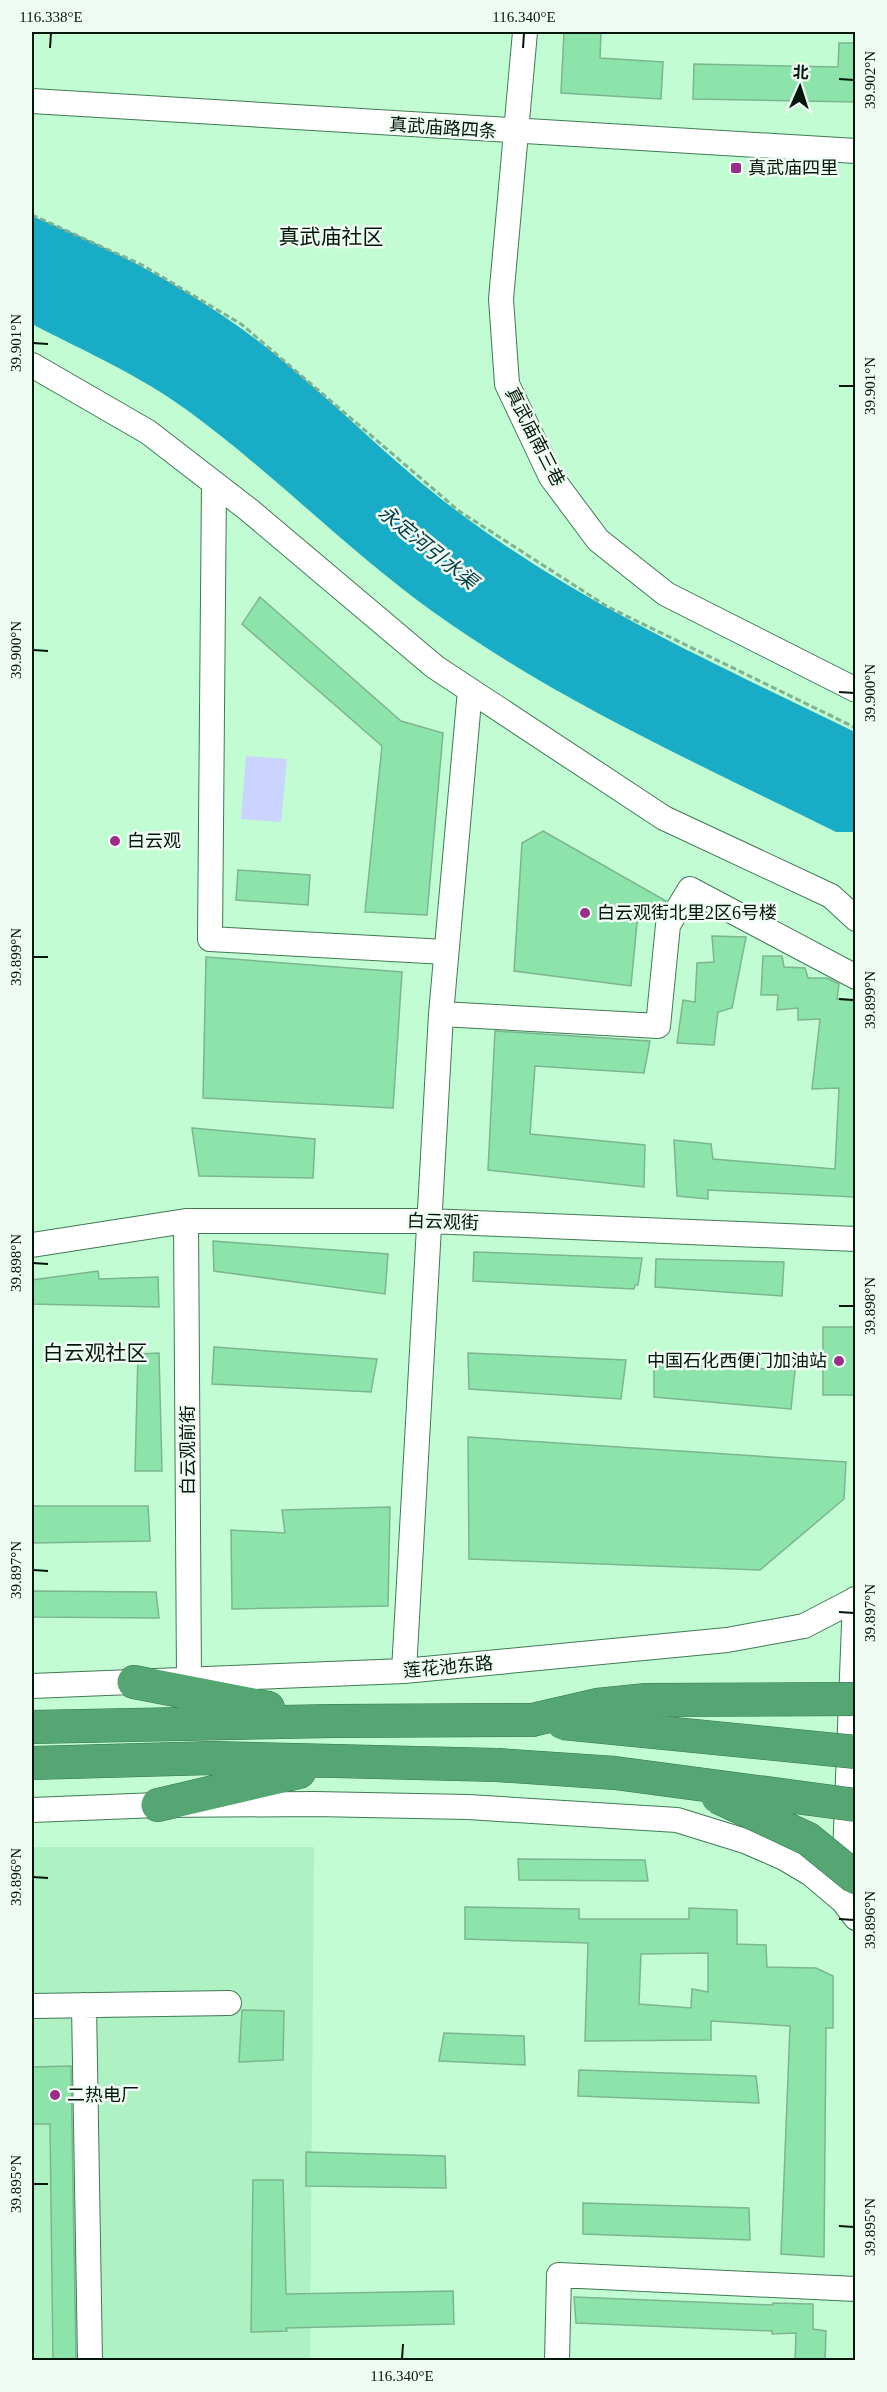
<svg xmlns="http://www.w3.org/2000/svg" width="887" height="2392" font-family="'Times New Roman','Noto Sans SC',serif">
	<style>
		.built { fill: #aef1c3 }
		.green { fill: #cad4fe }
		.water { fill: #18acc6 }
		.building { fill: #8ce4aa; stroke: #7cb58f; stroke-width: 1.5; fill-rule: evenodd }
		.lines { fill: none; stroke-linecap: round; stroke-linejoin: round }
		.minor-casing { stroke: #417955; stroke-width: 26 }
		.highway-casing { stroke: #38744e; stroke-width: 34 }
		.path { stroke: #82b090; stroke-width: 3; stroke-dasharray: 6 3; stroke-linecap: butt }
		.minor { stroke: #fff; stroke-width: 24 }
		.highway { stroke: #55a673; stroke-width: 33 }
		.highway-bridge-casing { stroke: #38744e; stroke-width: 34; stroke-linecap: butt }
		.highway-bridge { stroke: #55a673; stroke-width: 33 }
		.ticks { fill: none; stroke: #021609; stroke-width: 2 }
		.poi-dot { fill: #9c2d8c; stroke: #f0fcf3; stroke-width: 2 }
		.labels { text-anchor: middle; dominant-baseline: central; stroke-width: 5; stroke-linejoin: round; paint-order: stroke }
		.street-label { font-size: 18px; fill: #021609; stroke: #f0fcf3 }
		.poi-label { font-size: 18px; fill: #021609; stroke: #f0fcf3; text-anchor: start }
		.water-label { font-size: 20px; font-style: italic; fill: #003c47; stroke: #f0fcf3 }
		.quarter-label { font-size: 21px; fill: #021609; stroke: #f0fcf3 }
		.neatline { fill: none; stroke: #021609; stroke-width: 2 }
		.ticks-label { font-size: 15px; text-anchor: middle; fill: #021609 }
	</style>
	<rect width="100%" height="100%" fill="#c1fcd3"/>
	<path class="built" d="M32,1847H314L310,2360H32Z"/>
	<path class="green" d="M246,756L287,759L281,822L241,819Z"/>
	<path class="water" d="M32,216C116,249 199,294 271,351C336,403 393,464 461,514C582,605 720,666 855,732V835L853,832H836C699,764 557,701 432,611C346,549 272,472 187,410C137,374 86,352 32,324Z"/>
	<path class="building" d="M564,32H601L600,58L663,62L661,99L561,93Z
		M839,43H855V102L693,99L694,64L838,67Z
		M260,597L401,721L443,733L427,915L365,912L382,746L242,624Z
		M543,831L666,901L663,906L637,923L631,986L514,971L522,843Z
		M238,870L310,875L308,905L236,900Z
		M712,936L746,937L732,1008L718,1012L714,1045L677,1043L683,1000L695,1002L697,963L714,962Z
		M763,956H782L784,967L805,968L808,978H827L839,984L837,999L855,1001V1197L708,1190V1199L677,1196L674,1140L711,1144L713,1159L835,1169L839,1088L812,1089L820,1019L798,1020V1008L777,1010L778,995H761Z
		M206,957L402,972L393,1108L203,1098Z
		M495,1031L650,1041L644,1073L535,1066L530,1134L645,1145L644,1187L488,1170Z
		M192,1128L315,1139L313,1178L199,1176Z
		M213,1241L388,1254L385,1294L214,1271Z
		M474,1252L637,1258H642L638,1285H635L634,1289L473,1281Z
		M656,1259L784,1262L782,1296L655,1287Z
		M98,1271L99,1279L158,1277L159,1307L32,1304V1280Z
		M823,1327H855V1395H823Z
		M214,1347L377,1359L371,1392L212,1384Z
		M159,1353L162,1471H135L138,1354Z
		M468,1353L626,1360L621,1399L469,1389Z
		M654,1364L795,1370L791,1409L654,1397Z
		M468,1437L846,1462L844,1499L760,1570L469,1559Z
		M32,1506H148L150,1541L32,1543Z
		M390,1507L388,1606L232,1609L231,1530L285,1533L282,1510Z
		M32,1591L156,1592L159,1618L32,1617Z
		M518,1859L645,1860L648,1881L519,1880Z
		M465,1907L579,1909V1919H689V1908L737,1910V1944L766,1945L767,1967L816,1968L833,1976V2028H826L824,2257L781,2254L790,2026L711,2021V2040L585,2041L588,1943L465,1939ZM708,1953V1992L692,1989L691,2008L639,2004L641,1954Z
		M242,2010L284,2011L283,2060L239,2062Z
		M444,2033L524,2036L525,2065L439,2061Z
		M71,2066L76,2361H53L50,2124H32V2067Z
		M579,2070L756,2076L759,2103L578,2096Z
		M306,2152L445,2156L446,2188L306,2186Z
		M253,2180H283L286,2294L453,2291L454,2324L286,2328L287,2331L251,2332Z
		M583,2203L749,2208L750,2240L583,2234Z
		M574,2297L773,2305V2303L813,2304V2329L826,2331L825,2361H795L796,2333L772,2334V2331L576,2323Z"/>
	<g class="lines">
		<defs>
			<path id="minor" d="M525,32L501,299L507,384L551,477L598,540L666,594L856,690
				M32,101L856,151
				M32,365L148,432L249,510L435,667L664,818L831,896L856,919
				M214,483L210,939L446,952
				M441,1014L658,1026L668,925L690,889L856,977
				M186,1221L189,1679
				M32,1245L186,1221H429L856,1239
				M404,1671L441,1014L470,690
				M32,1686L404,1671L727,1640L804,1626L856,1599
				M32,1810L158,1805L314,1804L468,1807L677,1820L745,1841L784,1858L811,1874L843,1901L856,1918
				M844,1881L855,1599
				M84,2005L90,2360
				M32,2006L229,2003
				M557,2360L559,2275L856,2289"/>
			<path id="highway" d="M134,1682L268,1708
				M32,1727L334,1721L532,1720
				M32,1763L213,1758L497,1765
				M158,1805L299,1772"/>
		</defs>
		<use href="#minor" class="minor-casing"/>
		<use href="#highway" class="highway-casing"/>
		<path class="path" d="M32,215L142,265L241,324L459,511L608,607L856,728"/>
		<use href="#minor" class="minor"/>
		<use href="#highway" class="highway"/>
		<defs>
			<path id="highway-bridge" d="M532,1720L597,1705L646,1700L856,1699
				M563,1723L856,1752
				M497,1765L615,1773L856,1805
				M718,1797L808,1839L856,1878"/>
		</defs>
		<use href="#highway-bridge" class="highway-bridge-casing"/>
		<use href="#highway-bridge" class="highway-bridge"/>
	</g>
	<path class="ticks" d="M50,48L51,33M523,48L524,33M839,79L854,80M33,343L48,344M839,386H854M33,650L48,651M839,692L854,693M33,957H48M839,999L854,1000M33,1263L48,1264M839,1306H854M33,1570L48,1571M839,1612L854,1613M33,1877L48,1878M839,1919L854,1920M33,2184H48M839,2226L854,2227M402,2359L403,2344"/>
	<g class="poi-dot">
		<rect x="730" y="162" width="12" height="12" rx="3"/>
		<circle cx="115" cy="841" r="6"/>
		<circle cx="585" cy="913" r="6"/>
		<circle cx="839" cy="1361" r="6"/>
		<circle cx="55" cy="2095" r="6"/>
	</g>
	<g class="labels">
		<g class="street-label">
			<text transform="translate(443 128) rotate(4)">真武庙路四条</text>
			<text transform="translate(535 437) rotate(63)">真武庙南三巷</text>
			<text transform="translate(443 1222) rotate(2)">白云观街</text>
			<text transform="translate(188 1450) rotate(-90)">白云观前街</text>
			<text transform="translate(448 1667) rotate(-5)">莲花池东路</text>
		</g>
		<g class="poi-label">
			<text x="748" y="168">真武庙四里</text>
			<text x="127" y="841">白云观</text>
			<text x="597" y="913">白云观街北里2区6号楼</text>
			<text x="827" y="1361" text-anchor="end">中国石化西便门加油站</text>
			<text x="67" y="2095">二热电厂</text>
		</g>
		<g class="water-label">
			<text transform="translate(428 547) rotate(39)">永定河引水渠</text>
		</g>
		<g class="quarter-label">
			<text x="331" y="237">真武庙社区</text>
			<text x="95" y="1353">白云观社区</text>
		</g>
	</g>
	<rect width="887" height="2392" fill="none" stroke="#f0fcf3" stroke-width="66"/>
	<g transform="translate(800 87) rotate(3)" stroke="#f0fcf3" stroke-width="4.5" paint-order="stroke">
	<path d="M0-4.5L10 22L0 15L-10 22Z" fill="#021609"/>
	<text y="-9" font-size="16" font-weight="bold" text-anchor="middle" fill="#021609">北</text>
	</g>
	<rect x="33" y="33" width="821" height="2326" class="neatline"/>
	<g class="ticks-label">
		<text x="51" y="22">116.338°E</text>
		<text x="524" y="22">116.340°E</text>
		<text transform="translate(870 80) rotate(-90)" y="5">39.902°N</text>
		<text transform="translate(16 343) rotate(-90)" y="5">39.901°N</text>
		<text transform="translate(870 386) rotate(-90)" y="5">39.901°N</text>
		<text transform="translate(16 650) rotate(-90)" y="5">39.900°N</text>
		<text transform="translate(870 693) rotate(-90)" y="5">39.900°N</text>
		<text transform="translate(16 957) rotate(-90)" y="5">39.899°N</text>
		<text transform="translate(870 1000) rotate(-90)" y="5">39.899°N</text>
		<text transform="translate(16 1263) rotate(-90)" y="5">39.898°N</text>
		<text transform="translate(870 1306) rotate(-90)" y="5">39.898°N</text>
		<text transform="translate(16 1570) rotate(-90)" y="5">39.897°N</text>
		<text transform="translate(870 1613) rotate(-90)" y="5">39.897°N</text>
		<text transform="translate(16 1877) rotate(-90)" y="5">39.896°N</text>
		<text transform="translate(870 1920) rotate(-90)" y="5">39.896°N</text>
		<text transform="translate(16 2184) rotate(-90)" y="5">39.895°N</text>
		<text transform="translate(870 2227) rotate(-90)" y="5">39.895°N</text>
		<text x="402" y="2381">116.340°E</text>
	</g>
</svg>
